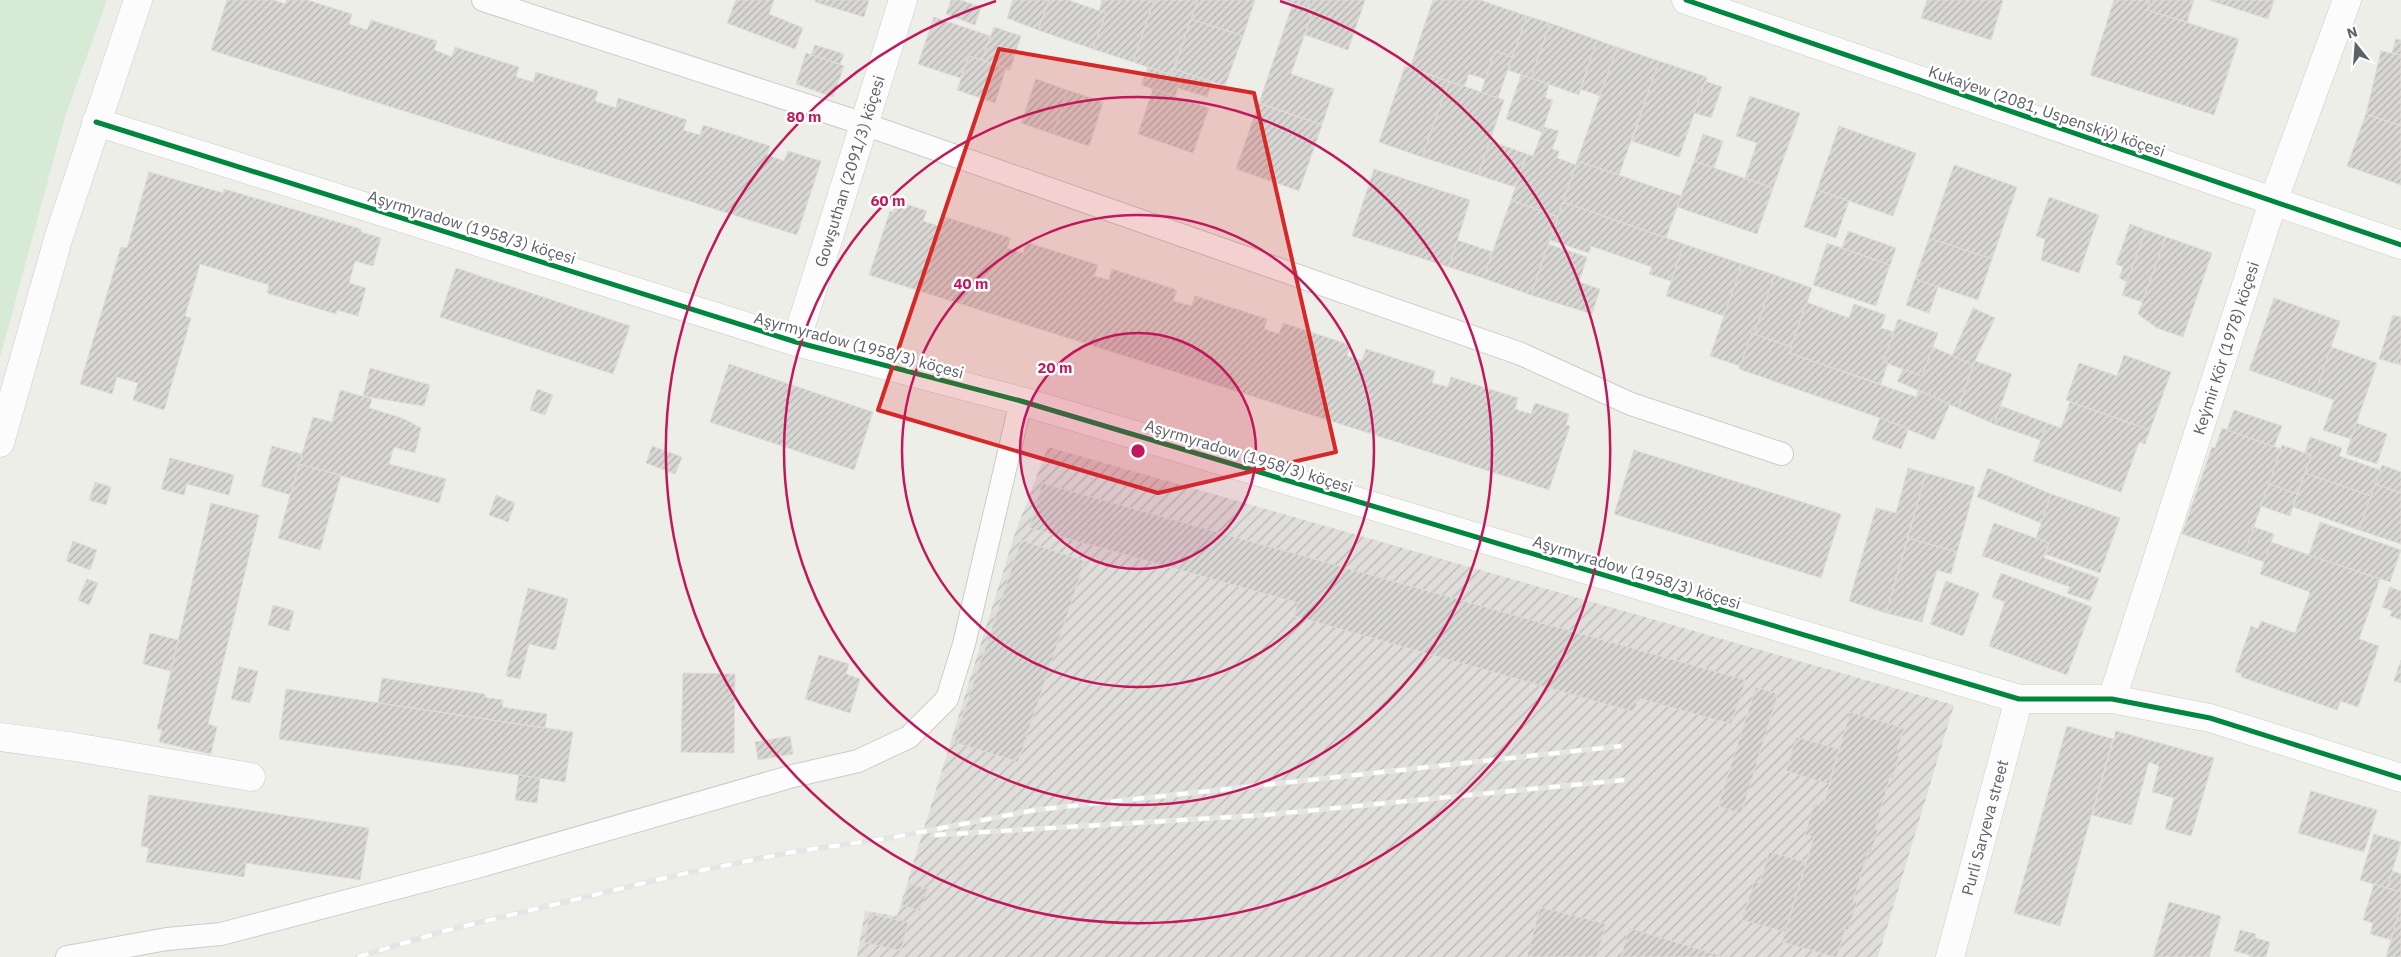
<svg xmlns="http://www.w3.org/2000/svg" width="2401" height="957" font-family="'IBM Plex Sans',sans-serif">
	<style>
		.industrial { fill: url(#industrial-furrows) }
		.green { fill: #d7ead6 }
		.building { fill: url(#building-hatch); stroke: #dedcd8 }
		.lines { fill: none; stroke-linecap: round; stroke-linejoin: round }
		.service-casing { stroke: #cbcbcb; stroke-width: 24 }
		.minor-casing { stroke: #cbcbcb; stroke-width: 29 }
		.service { stroke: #fcfcfc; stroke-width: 22 }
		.minor { stroke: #fcfcfc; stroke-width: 28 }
		.rail-casing { stroke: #e4e5e4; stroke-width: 5.5 }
		.rail { stroke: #fff; stroke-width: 4; stroke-dasharray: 11; stroke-linecap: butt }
		.cycleway-casing { stroke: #fff; stroke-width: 8 }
		.cycleway { stroke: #00873e; stroke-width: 5 }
		.marked { fill: #d62828; fill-opacity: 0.2; stroke: #d62828; stroke-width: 4; stroke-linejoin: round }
		.ring { fill: none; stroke: #c2185b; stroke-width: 2.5 }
		.labels { text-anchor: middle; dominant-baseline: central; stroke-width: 5; stroke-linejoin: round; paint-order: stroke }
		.street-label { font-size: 16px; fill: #5e6167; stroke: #fff }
		.centre { fill: #c2185b; stroke: #fff; stroke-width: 2.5 }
		.ring-label { font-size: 15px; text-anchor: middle; font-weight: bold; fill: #c2185b; stroke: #fff; stroke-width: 5; stroke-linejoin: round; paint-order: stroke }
	</style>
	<defs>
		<pattern id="industrial-furrows" width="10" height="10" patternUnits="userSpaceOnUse" patternTransform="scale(1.25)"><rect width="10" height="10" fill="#dfdeda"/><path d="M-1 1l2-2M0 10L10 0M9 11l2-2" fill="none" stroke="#b8b7b5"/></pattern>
		<pattern id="building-hatch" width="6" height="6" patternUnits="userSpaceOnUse" patternTransform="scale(1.25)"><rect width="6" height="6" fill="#d8d7d4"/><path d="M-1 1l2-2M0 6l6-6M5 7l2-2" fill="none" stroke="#b2b2b0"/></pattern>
	</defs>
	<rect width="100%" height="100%" fill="#eeeee9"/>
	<path class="industrial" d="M1048,447L1954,705L1878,957H857L865,911L897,916L1015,533Z"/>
	<path class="green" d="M0,0H107L65,117L0,358Z"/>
	<path class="building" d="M227,0H273L285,4L287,0H307L352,14L349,24L367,30L371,20L437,41L434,50L452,57L455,47L519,67L516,77L533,82L536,72L598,91L595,101L616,108L618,98L687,120L683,130L700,135L703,125L770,146L767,155L784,161L788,151L821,161L797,235L211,50Z
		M736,0H774L769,14L803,28L795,49L727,23Z
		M815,0H869L864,17L815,2Z
		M951,0H960L981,7L975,25L946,14Z
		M1013,0H1049L1038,30L1007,18Z
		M1049,0H1068L1106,13L1093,49L1038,30Z
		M1102,0H1154L1133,62L1093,49L1106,13L1099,11Z
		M1154,0H1198L1171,75L1133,62Z
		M1198,0H1255L1243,36L1191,19Z
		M1283,0H1310L1307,8Z
		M1310,0H1365L1348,50L1305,35L1313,10L1307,8Z
		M1433,0H1480L1527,16L1512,57L1495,51L1485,79L1469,74L1464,87L1410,68Z
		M1927,0H2003L1991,40L1921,18Z
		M2114,0H2150L2147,10L2239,39L2214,115L2090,75Z
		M2150,0H2194L2187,22L2147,10Z
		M2209,0H2274L2268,19Z
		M1293,3L1313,10L1291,74L1334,89L1322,125L1259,103Z
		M1527,16L1550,23L1531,78L1508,70Z
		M934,17L990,36L982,60L969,56L960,78L918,64Z
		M1191,19L1243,36L1225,86L1174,69Z
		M1550,23L1597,40L1579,95L1531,78Z
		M994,27L1021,36L1010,70L982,60Z
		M2396,39L2401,40V55L2392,53Z
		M1597,40L1617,47L1600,96L1580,89Z
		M815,45L844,54L840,64L811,55Z
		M1617,47L1659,61L1619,175L1577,161Z
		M1495,51L1512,57L1498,98L1481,92Z
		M2381,51L2401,55V126L2366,114Z
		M806,53L844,66L833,97L796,84Z
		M969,56L1006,68L995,103L957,90Z
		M1659,61L1707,77L1679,157L1632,141Z
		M1405,66L1449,81L1422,157L1379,142Z
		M1148,67L1171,75L1174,69L1212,82L1207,97L1178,88L1175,96L1141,85Z
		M1521,75L1549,84L1545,98L1553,100L1542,132L1506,119Z
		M1036,79L1067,90L1053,134L1021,123Z
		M1449,81L1504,100L1478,175L1422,157Z
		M1705,81L1722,87L1711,118L1694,113Z
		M1153,89L1209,108L1193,153L1138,134Z
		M1067,90L1103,102L1089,146L1053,134Z
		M1750,96L1800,113L1773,188L1745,178L1757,143L1736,136Z
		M1259,103L1322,125L1299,191L1236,169Z
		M2366,114L2401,126V185L2347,166Z
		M1839,126L1916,153L1893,216L1817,190Z
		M1544,127L1559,131L1552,149L1559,151L1557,158L1576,165L1558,217L1511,200L1527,154L1533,156Z
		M1703,134L1723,141L1714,168L1694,161Z
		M1490,141L1527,154L1515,187L1478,175Z
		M1577,161L1681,196L1666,238L1563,202Z
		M1694,161L1773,188L1757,234L1677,207Z
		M1954,165L2017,187L1992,259L1929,238Z
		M1374,169L1470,200L1449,267L1352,236Z
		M149,172L223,193L224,189L361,229V232L381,238L373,266L355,261L349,283L366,288L358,316L337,310L336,314L267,293L269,285L200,264L185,316L191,318L164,410L133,400L138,383L117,377L112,394L80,384L121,247L127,248Z
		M1817,190L1849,201L1836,238L1804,227Z
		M2049,197L2099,215L2079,273L2041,260L2045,239L2036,236Z
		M1511,200L1558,217L1531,295L1483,278Z
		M896,201L927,211L923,221L938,226L942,216L1011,238L1007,248L1023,253L1026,242L1098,265L1094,276L1109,280L1112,269L1177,290L1173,301L1192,306L1195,296L1267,319L1264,329L1279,334L1283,323L1350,345L1347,356L1362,361L1366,349L1435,371L1432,383L1448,387L1451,377L1518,398L1515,409L1531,414L1535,403L1569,414L1566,425L1570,426L1549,490L869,275L890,211L893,212Z
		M1563,202L1684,244L1671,281L1649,274L1652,267L1591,246L1589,253L1550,240Z
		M2130,224L2146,230L2127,282L2119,278L2123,267L2116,264Z
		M2146,230L2166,237L2142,302L2122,295Z
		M1848,231L1896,248L1890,265L1842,248Z
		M2166,237L2212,253L2183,337L2157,328L2138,314Z
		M1929,238L1992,259L1978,300L1915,279Z
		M1457,240L1493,252L1483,278L1449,267Z
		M1827,243L1890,265L1876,306L1813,285Z
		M1548,244L1587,257L1579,282L1600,289L1592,314L1531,295Z
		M1684,244L1742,264L1724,316L1666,296Z
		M1742,264L1775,275L1754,334L1752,333L1740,366L1710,356Z
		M456,268L630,326L613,374L440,317Z
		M1775,275L1812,288L1791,347L1754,334Z
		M1915,279L1938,287L1929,313L1906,305Z
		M2274,298L2340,321L2315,393L2249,370Z
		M1806,302L1849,318L1854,304L1886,315L1881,328L1894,332L1883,362L1888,363L1881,384L1789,353Z
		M1973,308L1995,318L1973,365L1952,356Z
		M2393,315L2401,317V351L2397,364L2379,359Z
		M1898,319L1938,333L1922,376L1883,362Z
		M1752,333L1791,347L1789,353L1916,397L1919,390L1950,404L1934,440L1880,418L1739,369Z
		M1933,347L1973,365L1958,408L1897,381L1903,369L1922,376Z
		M2331,347L2377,363L2351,439L2323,430L2334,400L2315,393Z
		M2401,351V365L2397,364Z
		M2124,355L2171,372L2150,430L2066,400L2079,363L2117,376Z
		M1975,361L2012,374L1994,424L1958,408Z
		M729,364L873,412L854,470L710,422Z
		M370,368L430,385L424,406L363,396Z
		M537,389L553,395L545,415L530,410Z
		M340,390L372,399L369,408L402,418L421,428L415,453L394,447L389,464L446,479L439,503L299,464L313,417L332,422Z
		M2070,402L2150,430L2145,444L2139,442L2121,492L2033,461L2047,423L2061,428Z
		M2001,406L2047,423L2040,440L1994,424Z
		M2234,410L2282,426L2274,447L2227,430Z
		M1880,418L1909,428L1901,449L1872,439Z
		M2356,423L2387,434L2377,464L2346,454Z
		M2222,428L2281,449L2244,555L2182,534L2212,447L2215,448Z
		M2310,437L2342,448L2339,456L2380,470L2371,496L2305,473L2311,455L2305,452Z
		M2282,445L2311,455L2297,494L2269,484Z
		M272,446L302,454L291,495L261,486Z
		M652,446L682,457L675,474L646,463Z
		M1634,450L1841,514L1821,578L1614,514Z
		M170,458L234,475L229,495L187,484L184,495L161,489Z
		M299,464L341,475L320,550L278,538Z
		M2382,465L2401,472V493L2375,484Z
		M1908,468L1926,473L1886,613L1849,601L1876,508L1896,513Z
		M1988,468L2051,494L2041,523L1977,497Z
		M1926,473L1975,487L1957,552L1908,538Z
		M2305,473L2371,496L2359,530L2293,507Z
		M95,482L111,487L106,505L89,500Z
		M1042,483L1746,680L1731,724L1638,698L1634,712L1294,616L1298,603L1029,528Z
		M2269,484L2297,494L2290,516L2261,506Z
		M2375,484L2401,493V544L2359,530Z
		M2051,494L2120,518L2100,573L2045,554L2049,543L2036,538Z
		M496,495L515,503L508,522L489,515Z
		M211,503L259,515L208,724L217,727L211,754L159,742L162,730L157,729Z
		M2320,522L2401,550L2390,582L2309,555Z
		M1994,523L2049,543L2044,558L2099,578L2090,601L2067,593L2070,587L1982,556Z
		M2254,527L2274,534L2264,562L2244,555Z
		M1908,538L1957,552L1951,574L1937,570L1922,622L1886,613Z
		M1021,540L1085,561L1018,762L954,742Z
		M73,541L97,550L90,570L66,561Z
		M2271,542L2380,579L2359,639L2379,646L2358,707L2341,701L2337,710L2241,677L2242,674L2235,672L2251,626L2258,629L2261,621L2295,633L2310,592L2260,574Z
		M2001,573L2092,607L2067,675L1989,646L2005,602L1992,597Z
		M87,579L98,583L89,605L78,600Z
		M1946,581L1979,593L1963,636L1930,624Z
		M2390,587L2401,591V620L2390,616L2392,611L2382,607Z
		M528,588L568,599L555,650L529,644L520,679L506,676Z
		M273,605L294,611L289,631L268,625Z
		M150,633L178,640L171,671L143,664Z
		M819,655L849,664L846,674L860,679L850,713L805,699Z
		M2401,660V683L2394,681Z
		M239,667L258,671L250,703L231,699Z
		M683,673L735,674L734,753L681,752Z
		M382,678L484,694L487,698L503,700L502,707L547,714L545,728L378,703Z
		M1756,687L1778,694L1741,814L1718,806Z
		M286,689L573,732L565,782L279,739Z
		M1850,712L1904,728L1896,755L1899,756L1893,778L1890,777L1875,829L1878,830L1871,853L1868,852L1853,901L1857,902L1848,930L1845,929L1837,957H1834L1782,942L1814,837L1805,835L1814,804L1823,806Z
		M2067,726L2113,739L2060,926L2014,913Z
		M2116,731L2214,758L2191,836L2165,829L2174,798L2152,792L2159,766L2149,762L2131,825L2092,815Z
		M790,736L793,754L758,760L755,742Z
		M1796,737L1839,749L1829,784L1786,771Z
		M519,775L540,778L537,803L515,800Z
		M2311,791L2377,810L2364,852L2298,833Z
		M149,795L369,828L360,880L246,863L244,877L146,862L149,848L141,846Z
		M2374,834L2401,842L2387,888L2360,880Z
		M1769,852L1806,862L1785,932L1742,920L1754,882L1760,883Z
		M2393,871L2401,874V892L2387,888Z
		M909,883L928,889L920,911L902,905Z
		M2374,884L2401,892V905L2391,940L2370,934L2373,923L2363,920Z
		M2169,902L2221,916L2209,957H2153Z
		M2401,905V957H2386L2391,940Z
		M1540,907L1606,924L1597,957H1527Z
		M870,914L908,922L901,951L864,942Z
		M1629,928L1725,957H1621Z
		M2240,930L2256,934L2255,938L2270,942L2266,957H2249L2250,955L2234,951Z"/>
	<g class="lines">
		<defs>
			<path id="service" d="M483,0L864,124L1521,354L1631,404L1782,454
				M67,957L167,939L221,934L484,865L793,776L858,761L909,737L947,699L964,644L1021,401"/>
			<g id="minor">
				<path d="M1686,0L2401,245"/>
				<path d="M96,122L796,342L1021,401L2019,699H2112L2210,718L2401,778"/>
				<path id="s1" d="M796,342L903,0"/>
				<path d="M0,443L59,236L138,0"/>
				<path id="s2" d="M2112,699L2273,202L2347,0"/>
				<path d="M0,737L75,747L251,777"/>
				<path id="s3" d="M1950,957L2019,699"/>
			</g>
		</defs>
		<use href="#service" class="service-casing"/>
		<use href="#minor" class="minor-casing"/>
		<use href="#service" class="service"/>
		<use href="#minor" class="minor"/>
		<defs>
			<path id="rail" d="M935,835L1264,815L1624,780
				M358,957L444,931L673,876L792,852L890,838L1035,810L1621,746"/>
		</defs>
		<use href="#rail" class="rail-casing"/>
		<use href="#rail" class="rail"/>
		<defs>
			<path id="cycleway" d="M1686,0L2401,245
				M96,122L796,342L1021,401L2019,699H2112L2210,718L2401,778"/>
		</defs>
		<use href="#cycleway" class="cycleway-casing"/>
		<use href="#cycleway" class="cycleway"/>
	</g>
	<path class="marked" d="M999,49L1254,93L1336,452L1158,493L878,410Z"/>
	<circle cx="1138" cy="451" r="118" fill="#c2185b" fill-opacity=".12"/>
	<g class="ring">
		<circle cx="1138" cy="451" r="118"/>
		<circle cx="1138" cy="451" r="236"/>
		<circle cx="1138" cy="451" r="354"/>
		<path d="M1280 1A472 472 0 1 1 996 1"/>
	</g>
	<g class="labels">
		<g class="street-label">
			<text transform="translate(2047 111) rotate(19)">Kukaýew (2081, Uspenskiý) köçesi</text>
			<text stroke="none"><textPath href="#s1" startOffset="179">Gowşuthan (2091/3) köçesi</textPath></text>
			<text transform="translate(472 227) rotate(17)">Aşyrmyradow (1958/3) köçesi</text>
			<text transform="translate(859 345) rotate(15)">Aşyrmyradow (1958/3) köçesi</text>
			<text stroke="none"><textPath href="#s2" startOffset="369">Keýmir Kör (1978) köçesi</textPath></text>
			<text transform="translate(1249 456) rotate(17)">Aşyrmyradow (1958/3) köçesi</text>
			<text transform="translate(1637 572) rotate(17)">Aşyrmyradow (1958/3) köçesi</text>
			<text stroke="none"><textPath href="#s3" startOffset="134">Purli Saryeva street</textPath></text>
		</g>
	</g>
	<circle cx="1138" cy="451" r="8" class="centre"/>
	<g class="ring-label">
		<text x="804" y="122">80 m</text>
		<text x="888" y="206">60 m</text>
		<text x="971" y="289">40 m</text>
		<text x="1055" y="373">20 m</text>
	</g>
	<g transform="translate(2356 45) rotate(343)" stroke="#ffffff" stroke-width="4" paint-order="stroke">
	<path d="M0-4L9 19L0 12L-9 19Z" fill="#5e6167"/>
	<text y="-8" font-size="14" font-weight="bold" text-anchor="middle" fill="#5e6167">N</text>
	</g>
</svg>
